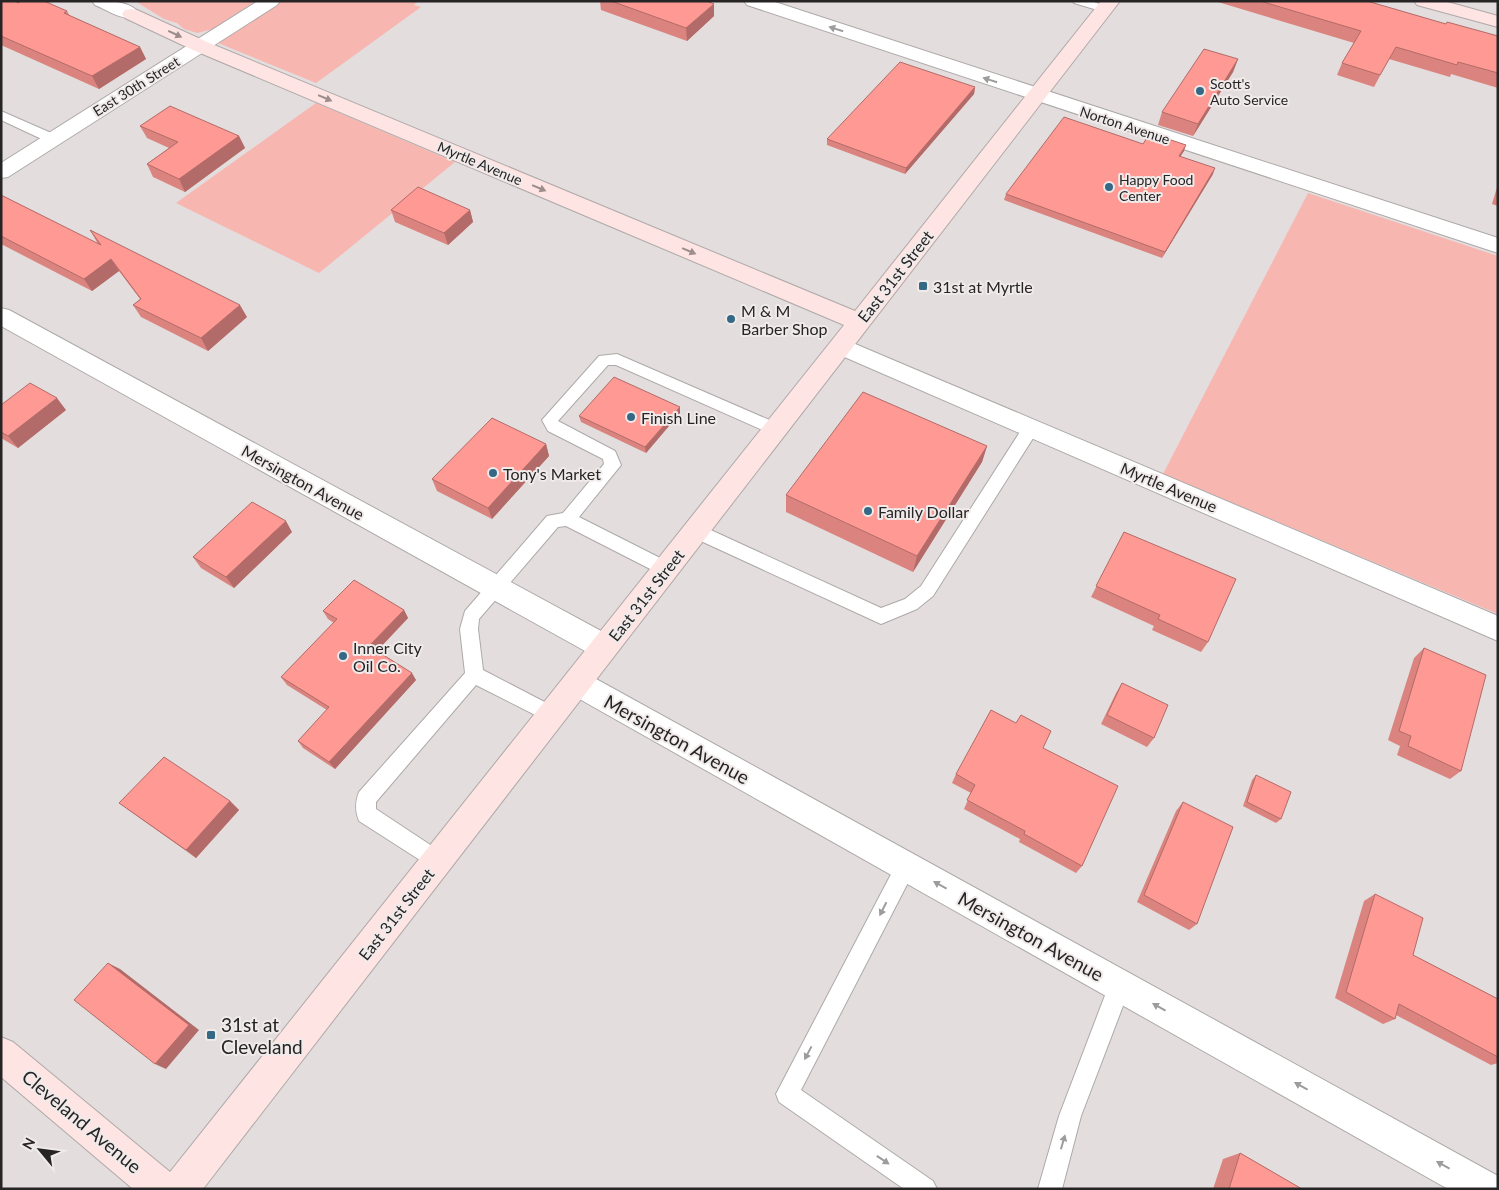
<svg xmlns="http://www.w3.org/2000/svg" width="1499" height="1190" font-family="Lato,sans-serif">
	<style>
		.green { fill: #f8b6b1 }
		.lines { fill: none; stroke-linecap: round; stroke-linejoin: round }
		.lane-casing { stroke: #aea9a9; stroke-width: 2 }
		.street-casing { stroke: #aea9a9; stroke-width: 2 }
		.secondary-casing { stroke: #aea9a9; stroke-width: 2 }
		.lane { fill: #fff; fill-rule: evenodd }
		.street { fill: #fff; fill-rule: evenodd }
		.secondary { fill: #fee4e2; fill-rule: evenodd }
		.wall { fill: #db847f }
		.shaded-wall { fill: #b26b68 }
		.building { fill: #ff9994; stroke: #b26b68 }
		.oneway { fill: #9d9c9c }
		.oneway2 { fill: #9d8e8c }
		.poi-dot { fill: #346884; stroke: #f0ebea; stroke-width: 2 }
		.labels { text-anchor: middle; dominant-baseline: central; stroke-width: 4; stroke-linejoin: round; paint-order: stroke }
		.far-poi-label { font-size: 14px; fill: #262424; stroke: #f0ebea; text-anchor: start }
		.far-street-label { font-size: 14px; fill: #262424; stroke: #f0ebea }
		.street-label { font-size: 16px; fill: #262424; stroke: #f0ebea }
		.poi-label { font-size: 16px; fill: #262424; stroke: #f0ebea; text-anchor: start }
		.near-street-label { font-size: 19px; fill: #262424; stroke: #f0ebea }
		.near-poi-label { font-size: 19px; fill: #262424; stroke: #f0ebea; text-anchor: start }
	</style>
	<rect width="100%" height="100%" fill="#e3dddd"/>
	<path class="green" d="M135,1H256L213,29L197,33L184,29L177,23L164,19Z
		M282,1H418L414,5L421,7L316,83L218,43Z
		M316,103L455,162L319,273L176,203Z
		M1308,193L1498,256V614L1163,474Z"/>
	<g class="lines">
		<defs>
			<path id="lane" d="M1073,1H1091L1108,7L1110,9L1104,12L1074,3Z
				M1,111L58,136L59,139L58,142H48L1,120Z
				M617,354L781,425L783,429L781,433L775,435L769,433L616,365H608L558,421L615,451L621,465L579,517L672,564L675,569L672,574L666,576L660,574L566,526L558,527L479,619L478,629L483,670L558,709L560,715L558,721L551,723L476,685L376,802V809L444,854L447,861L444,868L437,871L359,821C355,811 355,802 359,792L465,673L460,629L465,611L547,516L563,513L604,464L603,459L548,431L542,420L599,356Z
				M1031,422L1037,424L1039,428L1037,432L933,596L917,609L881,624L690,536L688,531L690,526L696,524L702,526L881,608L905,599L921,586L1025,424Z
				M906,856L913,859L916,866L913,873L801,1090L933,1181L937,1189H904L779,1102L776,1094L899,859Z
				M1120,974L1128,977L1131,985L1081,1116L1062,1189H1038L1059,1116L1112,977Z"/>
			<path id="street" d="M92,1C107,1 130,0 140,14L137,18C123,21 107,10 95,5Z
				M258,1H280L277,5L8,177L1,178V163Z
				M744,1H772L1498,238V253L747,5Z
				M1,308L9,310L614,638L618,647L614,656L604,659L594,656L1,326Z
				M841,338L1498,616V641L833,352L829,346L833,340Z
				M577,670L587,674L1498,1176V1189H1448L567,692L563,683L567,674Z"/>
			<path id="secondary" d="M1101,1H1120L203,1189H133L1,1077V1037L13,1042L170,1172L844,325L193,50L125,18L122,14L125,10L131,9L137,10L207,42L855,311Z
				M1414,1H1444L1498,16V27L1417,5Z"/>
		</defs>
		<use href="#lane" class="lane-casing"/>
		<use href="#street" class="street-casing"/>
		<use href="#secondary" class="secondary-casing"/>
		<use href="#lane" class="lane"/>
		<use href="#street" class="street"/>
		<use href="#secondary" class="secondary"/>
	</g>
	<path class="wall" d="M1,1L18,3L67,11L70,16L140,47L146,59L99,89L1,45Z
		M600,1H707L714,16L687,41L601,10Z
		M1218,1H1368L1367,2L1446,24L1498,36V88L1451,74L1450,77L1389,59L1374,87L1337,75L1342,63L1354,43L1218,2Z
		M1238,59L1233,72L1193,136L1158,125L1162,112Z
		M975,87L974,94L905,174L827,145V139Z
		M140,126L239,136L245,148L185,192L153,177L147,164L169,148L147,138Z
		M1143,144L1184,151L1180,156L1213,174L1162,258L1004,200L1006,194Z
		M1498,184V206L1492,204Z
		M1,195L98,244L90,230L247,317L208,351L141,317L133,305L140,299L119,271L92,291L1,244Z
		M391,210H470L473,222L448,245L395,222Z
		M1,405L66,410L18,448L1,438Z
		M680,413L646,453L581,422L579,416Z
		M546,444L549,456L492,519L437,491L432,479Z
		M987,446L982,462L913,572L786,512V495Z
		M292,532L234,588L201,568L193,557Z
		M1124,532L1208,642L1201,652L1152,630L1154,626L1091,597Z
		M404,610L408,618L377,651L416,680L335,769L303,748L298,741L327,710L287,685L281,677L334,623L328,619L323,611Z
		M1424,648L1461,771L1450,779L1397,755L1400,746L1388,740L1414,658Z
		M1122,683L1154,738L1147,747L1101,724L1116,693Z
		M1043,748L1082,866L1076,873L1019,842L1020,839L964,809L971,793L952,783L956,774Z
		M1256,775L1281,819L1276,823L1243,806L1252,780Z
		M230,801L239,810L196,858L130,811L119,803Z
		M1183,802L1197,924L1189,930L1137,902L1176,811Z
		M1375,894L1413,955L1498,999V1063L1491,1065L1396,1015L1395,1019L1383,1024L1335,998L1364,901Z
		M1240,1153L1302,1189H1213L1223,1159Z"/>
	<path class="shaded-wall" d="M714,4V16L687,41L686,28Z
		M140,47L146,59L99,89L92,76Z
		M1238,59L1233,72L1193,136L1198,124Z
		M975,87L974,94L905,174L906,168Z
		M239,136L245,148L185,192L179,179Z
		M1186,145L1184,151L1177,162L1179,156Z
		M1215,168L1213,174L1162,258L1165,252Z
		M470,210L473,222L448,245L444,233Z
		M111,259L119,271L92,291L84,279Z
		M240,305L247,317L208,351L201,338Z
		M57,398L66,410L18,448L8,436Z
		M680,407V413L646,453L645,447Z
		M546,444L549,456L492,519L488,508Z
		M987,446L982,462L913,572L917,556Z
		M286,521L292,532L234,588L226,577Z
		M404,610L408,618L374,654L369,646Z
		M412,673L416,680L335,769L329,762Z
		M230,801L239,810L196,858L186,850Z
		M108,963L120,969L199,1030L166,1069L155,1064Z"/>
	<path class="building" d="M1,1H15L18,3L21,1H44L67,11L64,13L140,47L92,76L1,36Z
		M611,1H707L714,4L686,28Z
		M1260,1H1367L1446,24L1447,22L1498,36V73L1458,62L1457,65L1396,47L1380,75L1342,63L1361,31Z
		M1204,49L1238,59L1198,124L1162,112Z
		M900,62L975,87L906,168L827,139Z
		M170,106L239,136L179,179L147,164L178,142L140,126Z
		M1064,117L1143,144L1150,133L1186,145L1179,156L1215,168L1165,252L1006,194Z
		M418,187L470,210L444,233L391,210Z
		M1,195L101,245L90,230L240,305L201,338L133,305L141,299L111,259L84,279L1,236Z
		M614,377L680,407L645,447L579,416Z
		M30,383L57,398L8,436L1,432V405Z
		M863,392L987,446L917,556L786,495Z
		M492,418L546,444L488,508L432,479Z
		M252,502L286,521L226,577L193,557Z
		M1124,532L1236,579L1208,642L1158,619L1160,615L1096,586Z
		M354,580L404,610L369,646L412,673L329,762L298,741L329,707L281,677L337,619L323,611Z
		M1424,648L1486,675L1461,771L1408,746L1411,736L1399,731Z
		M1122,683L1168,705L1154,738L1107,715Z
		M991,710L1016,723L1021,715L1051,731L1043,748L1118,786L1082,866L1024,834L1025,831L967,800L975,785L956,774Z
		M164,757L230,801L186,850L119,803Z
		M1256,775L1291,792L1281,819L1247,802Z
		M1183,802L1233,827L1197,924L1144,895Z
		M1375,894L1423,918L1413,955L1498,999V1057L1399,1004L1395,1019L1346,992Z
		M108,963L189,1025L155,1064L74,1000Z
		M1240,1153L1302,1189H1229Z"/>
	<defs><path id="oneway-solid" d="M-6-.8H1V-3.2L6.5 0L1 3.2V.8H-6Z" transform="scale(1.25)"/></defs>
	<g class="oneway">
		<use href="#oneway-solid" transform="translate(836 29) rotate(-162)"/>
		<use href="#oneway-solid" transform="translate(990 80) rotate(-162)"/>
		<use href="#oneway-solid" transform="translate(940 885) rotate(-151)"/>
		<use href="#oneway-solid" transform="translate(883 909) rotate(117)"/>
		<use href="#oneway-solid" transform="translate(1159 1007) rotate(-151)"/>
		<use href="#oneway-solid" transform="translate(808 1053) rotate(118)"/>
		<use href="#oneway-solid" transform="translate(1301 1086) rotate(-151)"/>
		<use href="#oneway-solid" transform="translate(1063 1142) rotate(-74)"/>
		<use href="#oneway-solid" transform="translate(883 1160) rotate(34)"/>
		<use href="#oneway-solid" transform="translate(1443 1165) rotate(-151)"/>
	</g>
	<g class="oneway2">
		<use href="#oneway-solid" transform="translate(175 34) rotate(25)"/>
		<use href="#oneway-solid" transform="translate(325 98) rotate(23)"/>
		<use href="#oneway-solid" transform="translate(539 188) rotate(23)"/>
		<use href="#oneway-solid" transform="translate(689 251) rotate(23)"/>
	</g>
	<g class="poi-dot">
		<circle cx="1200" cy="91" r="5"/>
		<circle cx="1109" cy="187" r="5"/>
		<rect x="918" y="281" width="10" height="10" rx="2.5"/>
		<circle cx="731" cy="319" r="5"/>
		<circle cx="631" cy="417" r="5"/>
		<circle cx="493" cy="473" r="5"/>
		<circle cx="868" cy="511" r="5"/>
		<circle cx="343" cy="656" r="5"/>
		<rect x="206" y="1030" width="10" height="10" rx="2.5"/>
	</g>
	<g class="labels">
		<g class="far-poi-label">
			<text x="1210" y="83">Scott's<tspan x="1210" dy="16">Auto Service</tspan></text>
			<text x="1119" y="179">Happy Food<tspan x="1119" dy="16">Center</tspan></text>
		</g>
		<g class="far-street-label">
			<text transform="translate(136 86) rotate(-32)">East 30th Street</text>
			<text transform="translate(1125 125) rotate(18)">Norton Avenue</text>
			<text transform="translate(480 163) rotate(23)">Myrtle Avenue</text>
		</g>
		<g class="street-label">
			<text transform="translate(895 276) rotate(-52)">East 31st Street</text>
			<text transform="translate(303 482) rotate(29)">Mersington Avenue</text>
			<text transform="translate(1169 487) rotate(23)">Myrtle Avenue</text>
			<text transform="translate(646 595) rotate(-52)">East 31st Street</text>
			<text transform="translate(396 914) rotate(-52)">East 31st Street</text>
		</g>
		<g class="poi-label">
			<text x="933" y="286">31st at Myrtle</text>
			<text x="741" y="310">M &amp; M<tspan x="741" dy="18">Barber Shop</tspan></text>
			<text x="641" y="417">Finish Line</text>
			<text x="503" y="473">Tony's Market</text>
			<text x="878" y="511">Family Dollar</text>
			<text x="353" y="647">Inner City<tspan x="353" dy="18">Oil Co.</tspan></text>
		</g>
		<g class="near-street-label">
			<text transform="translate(677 739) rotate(29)">Mersington Avenue</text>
			<text transform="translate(1031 936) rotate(29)">Mersington Avenue</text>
			<text transform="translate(82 1121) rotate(40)">Cleveland Avenue</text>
		</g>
		<g class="near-poi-label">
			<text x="221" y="1024">31st at<tspan x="221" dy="22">Cleveland</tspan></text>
		</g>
	</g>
	<rect width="1499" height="1190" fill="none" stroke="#262424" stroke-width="5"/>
	<g transform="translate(40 1150) rotate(299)" stroke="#f0ebea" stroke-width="4" paint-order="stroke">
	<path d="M0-4L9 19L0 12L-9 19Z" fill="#262424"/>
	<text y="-8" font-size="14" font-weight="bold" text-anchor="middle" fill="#262424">N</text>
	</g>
</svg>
